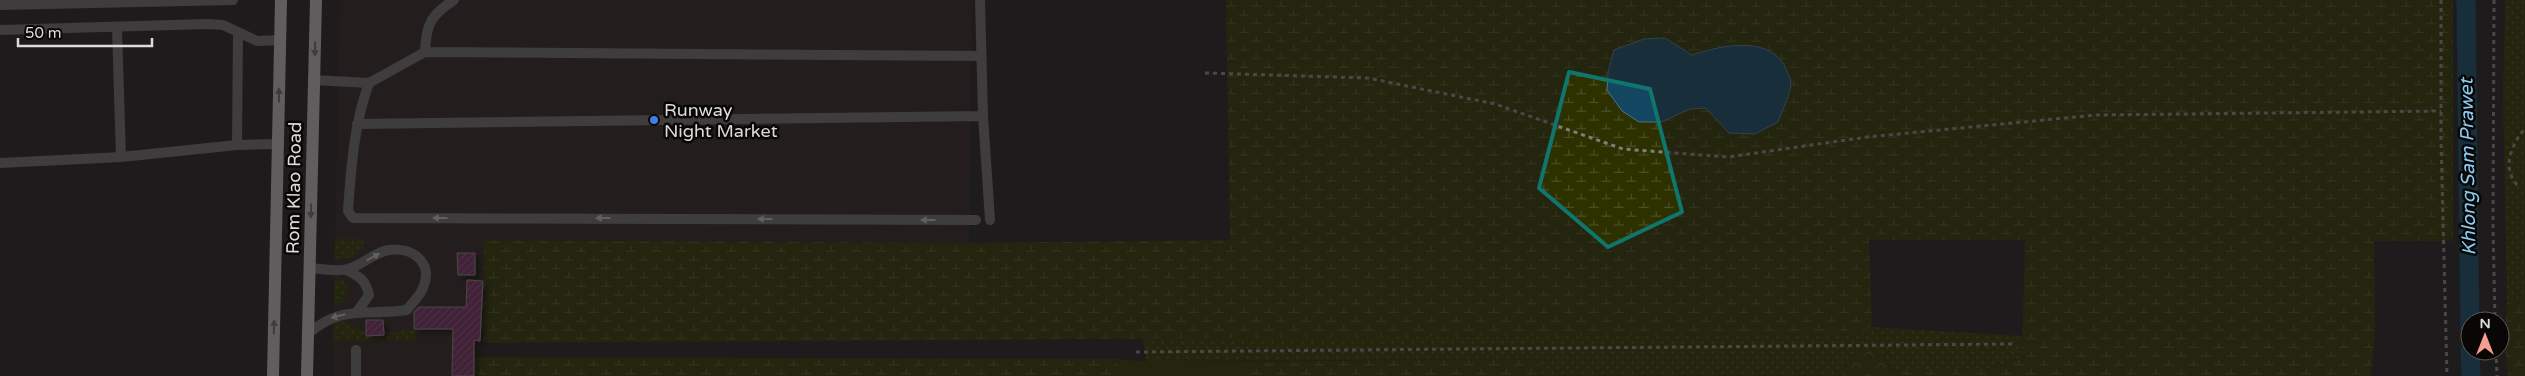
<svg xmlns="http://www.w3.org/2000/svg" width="2525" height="376" font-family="'Varela Round',sans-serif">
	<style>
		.built { fill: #2b231f }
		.grass { fill: url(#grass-dots) }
		.forest { fill: url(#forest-crowns) }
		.wetland { fill: url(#wetland-marsh); fill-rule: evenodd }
		.park { fill: #2d3100 }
		.water { fill: #124661; stroke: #4f7385 }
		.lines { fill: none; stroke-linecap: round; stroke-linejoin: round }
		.canal { stroke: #124661; stroke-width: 19 }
		.building { fill: url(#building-hatch); stroke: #7f7d7e; filter: url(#shadow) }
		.path { stroke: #807e7d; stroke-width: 3; stroke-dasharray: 4 4; stroke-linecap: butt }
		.service { stroke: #666565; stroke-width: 10 }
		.primary { stroke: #b1aeb0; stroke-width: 12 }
		.oneway { fill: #656364 }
		.oneway2 { fill: #b3b2b1 }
		.marked { fill: none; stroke: #0f766e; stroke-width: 4; stroke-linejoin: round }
		.shop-dot { fill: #3f7fe0; stroke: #080706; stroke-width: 2 }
		.labels { text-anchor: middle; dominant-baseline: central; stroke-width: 5; stroke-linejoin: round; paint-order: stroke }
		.poi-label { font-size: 18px; fill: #dddbda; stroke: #080706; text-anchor: start }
		.street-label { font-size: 18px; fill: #dddbda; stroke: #080706 }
		.water-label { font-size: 19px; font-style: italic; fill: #8accf4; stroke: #080706 }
	</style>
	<defs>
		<pattern id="grass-dots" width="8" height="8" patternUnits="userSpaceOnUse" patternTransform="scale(1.25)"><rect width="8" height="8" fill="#2d3100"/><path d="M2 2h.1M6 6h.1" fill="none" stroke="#4b4e25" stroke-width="1.8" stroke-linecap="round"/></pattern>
		<pattern id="forest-crowns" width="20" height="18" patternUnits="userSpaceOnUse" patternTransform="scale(1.25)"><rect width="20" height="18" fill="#2d3100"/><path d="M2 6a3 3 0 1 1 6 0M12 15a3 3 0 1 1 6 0" fill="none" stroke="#4b4e25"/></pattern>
		<pattern id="wetland-marsh" width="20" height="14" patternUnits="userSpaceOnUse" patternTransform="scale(1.25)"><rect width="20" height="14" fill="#2d3100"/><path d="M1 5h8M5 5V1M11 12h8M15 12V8" fill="none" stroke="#4b4e25"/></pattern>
		<pattern id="building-hatch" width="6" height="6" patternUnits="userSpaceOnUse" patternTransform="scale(1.25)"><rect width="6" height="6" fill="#6e2a5c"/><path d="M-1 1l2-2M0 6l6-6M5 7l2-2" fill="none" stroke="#824873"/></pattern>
		<filter id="shadow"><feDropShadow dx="4.5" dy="4.5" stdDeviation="2.5" flood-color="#0009"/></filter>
	</defs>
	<rect width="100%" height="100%" fill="#1e1c1b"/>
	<path class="built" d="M340,0H972L969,243L484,240L483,343L474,357V376H335L333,341Z"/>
	<path class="grass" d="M2505,0H2525V303L2507,302L2503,96Z
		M335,239H364V246L353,257L334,260Z
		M334,280H342L347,284C348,295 346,304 334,307Z
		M333,320C346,320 355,329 366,332C381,335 402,331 417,329L416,341H333Z
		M1872,327L2023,336L2022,357L1992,368L1891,370L1883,353L1845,362L1842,376H1540L1539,358L1146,362L1143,339L1859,334Z"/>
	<path class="forest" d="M1860,349L1883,353L1892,376H1842L1845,362Z"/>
	<path class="wetland" d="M1226,0H2453V241H2374L2375,328L2371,376H1892L1891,370L1992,368L2022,357L2025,240H1869L1872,327L1859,334L483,343L484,240L969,243L1230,240ZM1665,38L1692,55L1716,47L1747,46L1729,133L1706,107L1690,109L1661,122C1629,113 1606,112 1608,72Z
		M2507,302L2525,303V376H2508L2505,340Z
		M474,357L1118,359L1119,376H474Z
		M1540,358V376H1247V362Z"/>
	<path class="park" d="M1118,359L1146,362H1247V376H1119Z"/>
	<path class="water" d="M1665,38L1692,55C1721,45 1773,34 1787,71C1788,74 1791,78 1791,82C1791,94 1782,110 1778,122L1755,134L1729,133L1706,108L1690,109L1661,122H1639L1622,111L1607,90L1608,72L1614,50L1644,39Z"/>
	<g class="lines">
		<path class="canal" d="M2466,0L2470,333
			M2470,351L2471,376"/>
	</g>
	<path class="building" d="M457,253H475V275H458Z
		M467,280L483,281L480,341L474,340V376H452L453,329H414V312L419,307H466Z
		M366,320H383L384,335L366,336Z"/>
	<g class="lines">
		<path class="path" d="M2441,0V140L2447,376
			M2494,0L2493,227L2495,321
			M1205,73L1368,78L1495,104L1623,149L1728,157L1867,137L2096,115L2441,111
			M2517,185C2501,166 2512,145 2525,128
			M2496,351L2497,376
			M1136,352L2012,344"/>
		<path class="service" d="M454,0C431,15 426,24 425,52L369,83C354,124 351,168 348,211L353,218L976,220
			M980,0L983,116
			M0,5L233,0
			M117,28L121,157
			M0,30L207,24L223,25L257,41L280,40
			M425,52L981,56
			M313,80L369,83
			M357,124L983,116L990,220
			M237,145L279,144
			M0,163L121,157L237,145L238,33
			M346,270C359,276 366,280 369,295L357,312
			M309,333C343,304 367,316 407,310C412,303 420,296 423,288C434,263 413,247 389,250C374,252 363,265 348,269C337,272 321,269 310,268
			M356,376V350"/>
		<path class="primary" d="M273,376L281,0
			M307,376L316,0"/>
	</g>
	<defs><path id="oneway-solid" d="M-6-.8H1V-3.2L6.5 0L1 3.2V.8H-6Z" transform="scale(1.25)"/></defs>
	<g class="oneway">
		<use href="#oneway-solid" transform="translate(315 49) rotate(92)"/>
		<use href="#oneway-solid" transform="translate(279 95) rotate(-90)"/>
		<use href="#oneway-solid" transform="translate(311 211) rotate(91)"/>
		<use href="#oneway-solid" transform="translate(274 327) rotate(-88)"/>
	</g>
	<g class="oneway2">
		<use href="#oneway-solid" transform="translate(440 218) rotate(-180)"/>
		<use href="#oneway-solid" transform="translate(603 218) rotate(-180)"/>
		<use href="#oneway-solid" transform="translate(765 219) rotate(-180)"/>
		<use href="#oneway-solid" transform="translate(928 220) rotate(-180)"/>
		<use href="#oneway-solid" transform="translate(373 257) rotate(-29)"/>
		<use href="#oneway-solid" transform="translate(338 316) rotate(166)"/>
	</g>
	<path d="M0 0H2525V376H0ZM1569,72L1650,89L1682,212L1608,247L1539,188Z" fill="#1e1c1b" fill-opacity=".55" fill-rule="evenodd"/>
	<path class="marked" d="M1569,72L1650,89L1682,212L1608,247L1539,188Z"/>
	<circle class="shop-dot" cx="654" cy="120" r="5"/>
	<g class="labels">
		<g class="poi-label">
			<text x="664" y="110">Runway<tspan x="664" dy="21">Night Market</tspan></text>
		</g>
		<g class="street-label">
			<text transform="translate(294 188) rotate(-89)">Rom Klao Road</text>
		</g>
		<g class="water-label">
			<text transform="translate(2468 167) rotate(-91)">Khlong Sam Prawet</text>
		</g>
	</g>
	<g transform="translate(2485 336)"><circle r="24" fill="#080706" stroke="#5d5c5b"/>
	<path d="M0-4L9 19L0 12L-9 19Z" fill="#f59d8f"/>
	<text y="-8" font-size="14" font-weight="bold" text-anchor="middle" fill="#dddbda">N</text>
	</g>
	<path d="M18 38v8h134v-8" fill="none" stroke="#dddbda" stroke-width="2.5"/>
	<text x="25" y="38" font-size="15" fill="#dddbda" stroke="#080706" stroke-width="4" paint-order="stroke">50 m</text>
</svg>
